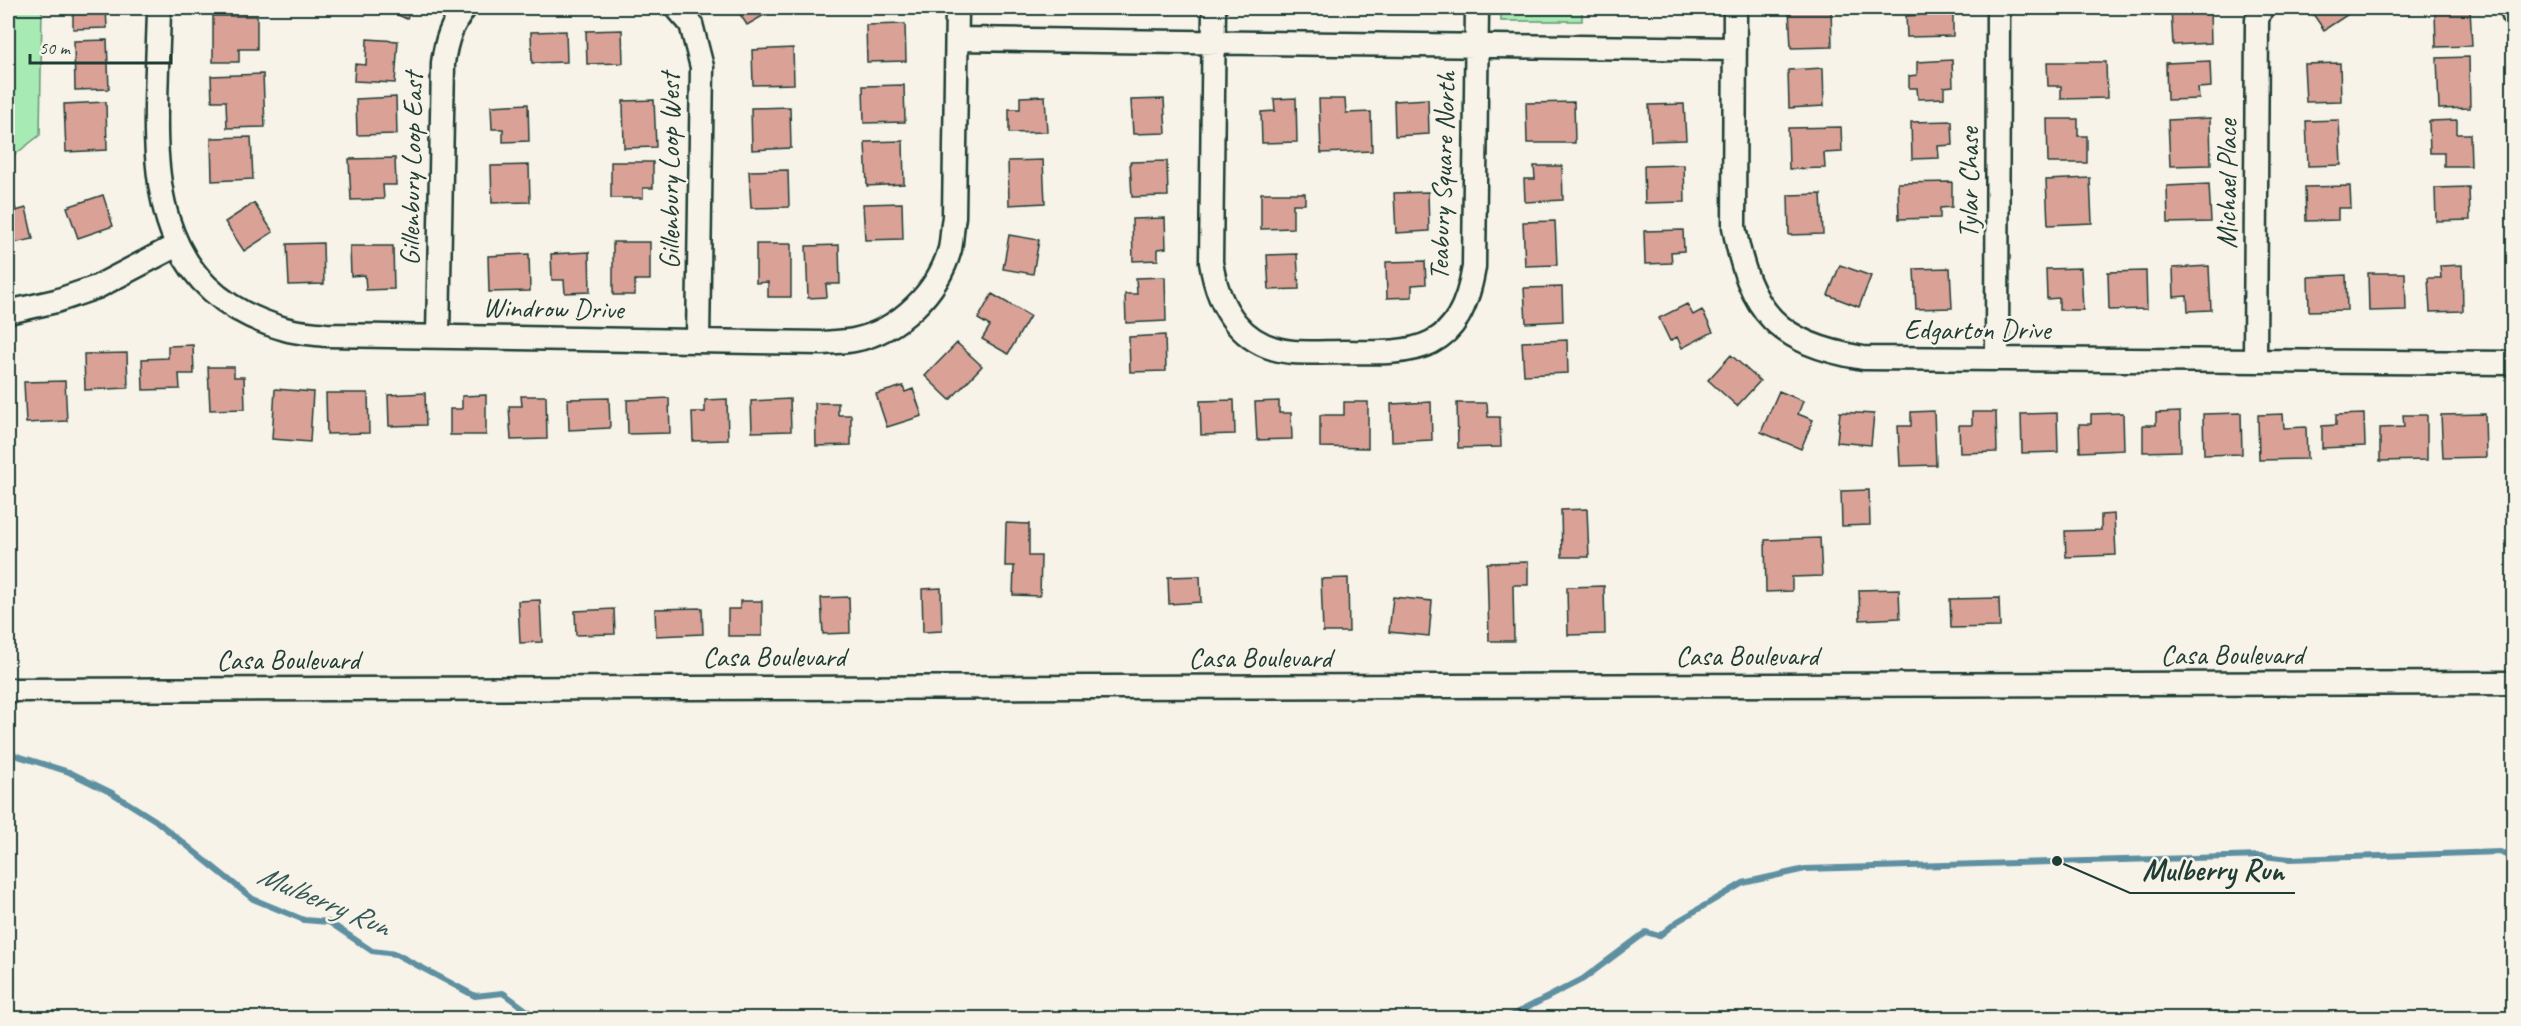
<svg xmlns="http://www.w3.org/2000/svg" width="2521" height="1026" font-family="Caveat,sans-serif">
	<style>
		.green { fill: #a8eab3; stroke: #649474; stroke-width: 1.5 }
		.lines { fill: none; stroke-linecap: round; stroke-linejoin: round }
		.stream { stroke: #5f90a1; stroke-width: 6 }
		.building { fill: #daa197; stroke: #1f3d34; stroke-width: 1.5 }
		.minor-casing { stroke: #1f3d34; stroke-width: 27 }
		.minor { stroke: #f7f3e8; stroke-width: 22 }
		.labels { text-anchor: middle; dominant-baseline: central; stroke-width: 5; stroke-linejoin: round; paint-order: stroke }
		.street-label { font-size: 28px; fill: #1f3d34; stroke: #f7f3e8 }
		.water-label { font-size: 30px; font-style: italic; fill: #345958; stroke: #f7f3e8 }
		.leader { fill: none; stroke: #1f3d34; stroke-width: 2 }
		.callout-dot { fill: #1f3d34; stroke: #f7f3e8; stroke-width: 2 }
		.callout-label { font-size: 30px; text-anchor: middle; font-weight: bold; fill: #1f3d34; stroke: #f7f3e8; stroke-width: 5; stroke-linejoin: round; paint-order: stroke }
	</style>
	<rect width="100%" height="100%" fill="#f7f3e8"/>
	<filter id="ink" filterUnits="userSpaceOnUse"><feTurbulence type="fractalNoise" baseFrequency=".0167" numOctaves="2"/><feDisplacementMap in="SourceGraphic" scale="12" xChannelSelector="R" yChannelSelector="G"/><feConvolveMatrix kernelMatrix="1 2 1 2 8 2 1 2 1" color-interpolation-filters="sRGB"/></filter>
	<g filter="url(#ink)">
		<path class="green" d="M8,8H42L40,135L8,160Z
			M1501,8H1582V21H1501Z"/>
		<g class="lines">
			<path class="stream" d="M8,753L69,772L112,793L155,820L253,899L304,920L329,922L372,951L396,954L475,996L503,993L537,1018
				M1507,1018L1583,979L1646,932L1659,936L1678,921L1743,883L1805,869L2263,856L2290,859L2500,852L2514,859"/>
		</g>
		<path class="building" d="M73,8H106L107,28L73,29Z
			M382,8H412L407,19Z
			M736,8H772L773,10L747,25Z
			M1789,8H1831L1832,47L1791,48Z
			M1919,8H1953V36L1907,37L1906,16L1919,15Z
			M2171,8H2210L2211,43L2173,45Z
			M2309,8H2351L2353,11L2324,30Z
			M2470,9L2472,46L2436,47L2435,11Z
			M213,16H257V49H239V62H213Z
			M905,24L906,61L867,62L866,25Z
			M622,30L623,63L587,64L586,31Z
			M566,31L567,62L532,63L531,32Z
			M367,39L398,41L395,83L354,81L355,64L366,65Z
			M107,40L109,89L75,90L74,41Z
			M793,48L794,84L753,85L752,50Z
			M2469,57L2470,108L2439,109L2437,58Z
			M1952,60L1953,86L1944,87V98L1918,99L1917,88H1909V76L1917,75V62Z
			M2210,61L2211,87L2198,88L2199,99L2167,100L2166,63Z
			M2047,62H2106L2107,98L2061,99V86H2048Z
			M2340,63L2341,101L2306,102L2304,64Z
			M1823,68L1824,106L1789,108L1788,70Z
			M263,74L265,127L227,128L226,101H212L211,76Z
			M904,85L905,122L864,123L863,86Z
			M1045,96L1047,132L1009,133V109H1020V97Z
			M396,97L397,134L357,135L356,99Z
			M1296,98L1297,142L1262,143L1261,112L1275,111L1274,99Z
			M1164,99L1166,133L1133,134L1131,100Z
			M1319,99H1345L1346,113L1371,112L1372,151L1321,153Z
			M1428,99L1429,134L1395,136L1394,101Z
			M654,100L656,147L624,148L623,101Z
			M106,102L107,150L66,152L64,104Z
			M1574,102L1575,143H1527L1526,103Z
			M528,104L529,141L503,142V129H492L491,106Z
			M1684,104L1686,140L1651,141L1649,105Z
			M790,107L791,148L752,150L751,108Z
			M2210,118L2211,165L2170,166L2168,120Z
			M2047,119H2078V136H2087V163H2048Z
			M2339,120L2341,165L2308,166L2306,121Z
			M2457,120V134H2470L2471,166H2444V153H2430L2429,121Z
			M1952,121L1953,145L1938,146L1939,158L1912,159L1911,122Z
			M1841,127L1842,152L1824,153L1825,168L1789,169L1788,128Z
			M251,137L253,179L212,181L211,138Z
			M903,141L904,184L867,186L865,142Z
			M395,158L396,185H383L384,199L351,200L349,159Z
			M1043,160L1045,203L1009,205L1008,161Z
			M1167,161L1168,196L1132,197L1130,162Z
			M611,162H653V188H643V198H611Z
			M529,165L530,202L492,203L491,166Z
			M1684,165L1685,202L1645,203L1644,166Z
			M1534,166H1562L1563,200L1525,202L1524,179H1535Z
			M788,170L789,207L751,208L749,171Z
			M2090,178L2092,223L2048,225L2046,180Z
			M1952,182V207L1940,208V218L1899,219L1898,183Z
			M2209,184L2211,222L2168,223L2167,186Z
			M2350,186L2351,208H2338V220L2306,221L2305,187Z
			M2469,187L2470,220L2436,221L2435,188Z
			M12,191L16,211L26,208L33,239L8,244V192Z
			M1428,192L1429,231L1396,233L1394,193Z
			M1261,193H1305V204H1293V228L1261,229Z
			M1821,194L1823,234L1789,235L1788,195Z
			M103,195L113,226L78,238L67,207Z
			M254,203L273,232L244,251L225,222Z
			M902,203L903,239L865,240L863,204Z
			M1165,218L1166,248L1158,249V260L1133,261L1132,219Z
			M1555,221L1557,265L1525,266L1523,222Z
			M1683,230L1684,251L1671,252L1672,263L1645,264L1644,231Z
			M1009,235L1039,240L1033,274L1003,269Z
			M613,242H650V280H635V295H613Z
			M323,243L324,284L289,285L287,244Z
			M756,244H791V297H768V282L756,283Z
			M839,245L840,284H826L827,297L808,298L806,246Z
			M350,246H393L394,289L366,290L365,275L351,276Z
			M589,252L590,292L565,293L564,280H552L551,254Z
			M529,254L530,291L489,292L488,256Z
			M1297,254L1299,289L1269,290L1267,255Z
			M1425,261L1426,284L1412,285V297L1387,298L1386,262Z
			M1840,265L1871,276L1859,307L1828,295Z
			M2462,265L2463,311L2430,312L2428,278H2441L2440,266Z
			M2209,266L2211,310L2188,311L2187,296L2174,297L2173,268Z
			M1950,268L1952,308L1916,309L1914,269Z
			M2081,268L2083,310H2059V298L2047,299L2046,269Z
			M2146,271L2147,309L2109,310L2108,272Z
			M2368,273H2405L2406,310L2369,311Z
			M2346,275L2347,310L2309,311L2308,277Z
			M1165,277L1166,321L1126,323L1125,294H1137L1136,278Z
			M1562,287L1563,321L1526,323L1524,288Z
			M992,294L1030,316L1008,354L982,339L990,326L978,319Z
			M1687,304L1693,315L1702,310L1713,332L1682,348L1677,337L1670,341L1659,318Z
			M1165,335L1166,371L1130,372L1129,337Z
			M1567,340L1568,373L1524,375L1522,342Z
			M957,343L982,366L950,400L925,376Z
			M193,345L194,374H179L180,389L143,390L142,359L168,358V346Z
			M127,353L128,388L85,390L84,354Z
			M1731,355L1760,381L1737,406L1708,380Z
			M208,367H234V377H244L245,409L210,410Z
			M65,381L67,421L26,423L24,382Z
			M903,386L905,392L913,389L922,416L887,427L876,394Z
			M275,389L313,392L310,442L272,439Z
			M1779,391L1803,401L1798,414L1813,420L1801,449L1761,432Z
			M326,393H368L369,433L327,434Z
			M425,393L426,425L389,426L388,395Z
			M486,395V435H450V409H462V396Z
			M521,396H546L547,439L511,440L509,406H522Z
			M609,398L610,428L569,430L568,399Z
			M669,398L670,433L628,434L627,400Z
			M727,399L728,440L693,441L692,412H705V400Z
			M790,399L791,431L752,432L751,401Z
			M1234,400L1235,434L1201,435L1200,401Z
			M1279,401V413H1291L1292,439L1257,440L1255,402Z
			M1344,402H1368V448L1320,447V415H1344Z
			M1431,402L1432,440L1392,442L1391,404Z
			M815,403H838V415H851V445L816,446Z
			M1457,403H1487L1488,417H1500L1501,447L1458,448Z
			M1934,411L1936,465L1900,466L1898,426H1911V412Z
			M1840,412L1874,414L1871,445L1837,442Z
			M1972,412H1996L1997,452L1960,453L1959,425H1972Z
			M2180,412L2181,451L2143,452V425H2156V413Z
			M2057,413L2058,452L2022,453L2021,414Z
			M2123,413L2124,450L2080,452L2079,424H2091V414Z
			M2241,413L2242,454L2204,455L2203,414Z
			M2283,414L2284,428L2306,427L2307,459L2259,460L2258,415Z
			M2364,414L2365,446L2322,448V426L2336,425V415Z
			M2485,414L2486,457L2443,458L2441,415Z
			M2403,415H2427V460L2380,461V428L2404,427Z
			M2514,415V451H2508L2507,416Z
			M1869,490L1870,525L1842,526L1841,491Z
			M1587,509L1589,557H1562L1561,510Z
			M2114,514L2116,555L2066,557L2065,531L2101,530V515Z
			M1006,523L1029,524V556H1041L1040,596L1013,595L1014,566H1005Z
			M1820,538L1822,576L1792,577V591L1766,592L1765,540Z
			M1528,562V585H1513L1514,641H1489L1487,563Z
			M1200,576L1201,602L1169,604L1168,577Z
			M1348,578L1349,632H1323L1321,579Z
			M1604,586L1605,634L1568,635L1567,587Z
			M941,588L942,631L923,632L922,589Z
			M1899,589L1900,618L1860,620L1859,590Z
			M849,597L850,633L823,634L821,598Z
			M1393,597L1432,601L1429,636L1389,632Z
			M1999,598L2000,627L1951,628L1950,599Z
			M540,600L542,642L520,643L518,601Z
			M740,601H762V636H728V609H740Z
			M702,608L703,634L656,636L655,609Z
			M614,609L615,634L576,635L575,611Z"/>
		<g class="lines">
			<defs>
				<path id="minor" d="M159,8C157,134 129,285 285,329C298,333 312,333 326,335L822,343C833,342 844,342 854,340C899,331 938,292 950,249C952,239 952,227 954,217L957,8
					M677,8L691,24L702,67L698,341
					M1214,8L1211,262C1218,308 1242,348 1293,352C1310,353 1327,352 1344,352C1418,354 1460,352 1474,267L1477,8
					M1735,8L1734,227C1750,313 1777,343 1863,358L2514,363
					M2511,8L2514,16
					M957,39L1735,49
					M8,312L56,301L97,287L177,245
					M438,336L443,63C446,41 451,25 465,8
					M1997,359L1998,8
					M2255,361L2257,20L2261,8
					M8,690L2514,683"/>
			</defs>
			<use href="#minor" class="minor-casing"/>
			<use href="#minor" class="minor"/>
		</g>
	</g>
	<g class="labels">
		<g class="street-label">
			<text transform="translate(411 169) rotate(-89)">Gillenbury Loop East</text>
			<text transform="translate(669 171) rotate(-90)">Gillenbury Loop West</text>
			<text transform="translate(1442 176) rotate(-88)">Teabury Square North</text>
			<text transform="translate(1968 183) rotate(-90)">Tylar Chase</text>
			<text transform="translate(2226 184) rotate(-90)">Michael Place</text>
			<text transform="translate(553 308) rotate(1)">Windrow Drive</text>
			<text x="1977" y="329">Edgarton Drive</text>
			<text x="2232" y="654">Casa Boulevard</text>
			<text x="1747" y="655">Casa Boulevard</text>
			<text x="774" y="656">Casa Boulevard</text>
			<text x="1260" y="657">Casa Boulevard</text>
			<text x="288" y="659">Casa Boulevard</text>
		</g>
		<g class="water-label">
			<text transform="translate(324 900) rotate(23)">Mulberry Run</text>
		</g>
	</g>
	<path class="leader" d="M2057 861L2130 893H2295"/>
	<circle class="callout-dot" cx="2057" cy="861" r="6"/>
	<g class="callout-label">
		<text x="2213" y="880">Mulberry Run</text>
	</g>
	<rect width="2521" height="1026" fill="none" stroke="#f7f3e8" stroke-width="30"/>
	<rect x="15" y="15" width="2491" height="996" fill="none" stroke="#1f3d34" stroke-width="2" filter="url(#ink)"/>
	<path d="M30 54v9h141v-9" fill="none" stroke="#1f3d34" stroke-width="3"/>
	<text x="39" y="54" font-size="18" fill="#1f3d34" stroke="#f7f3e8" stroke-width="4.5" paint-order="stroke">50 m</text>
</svg>
